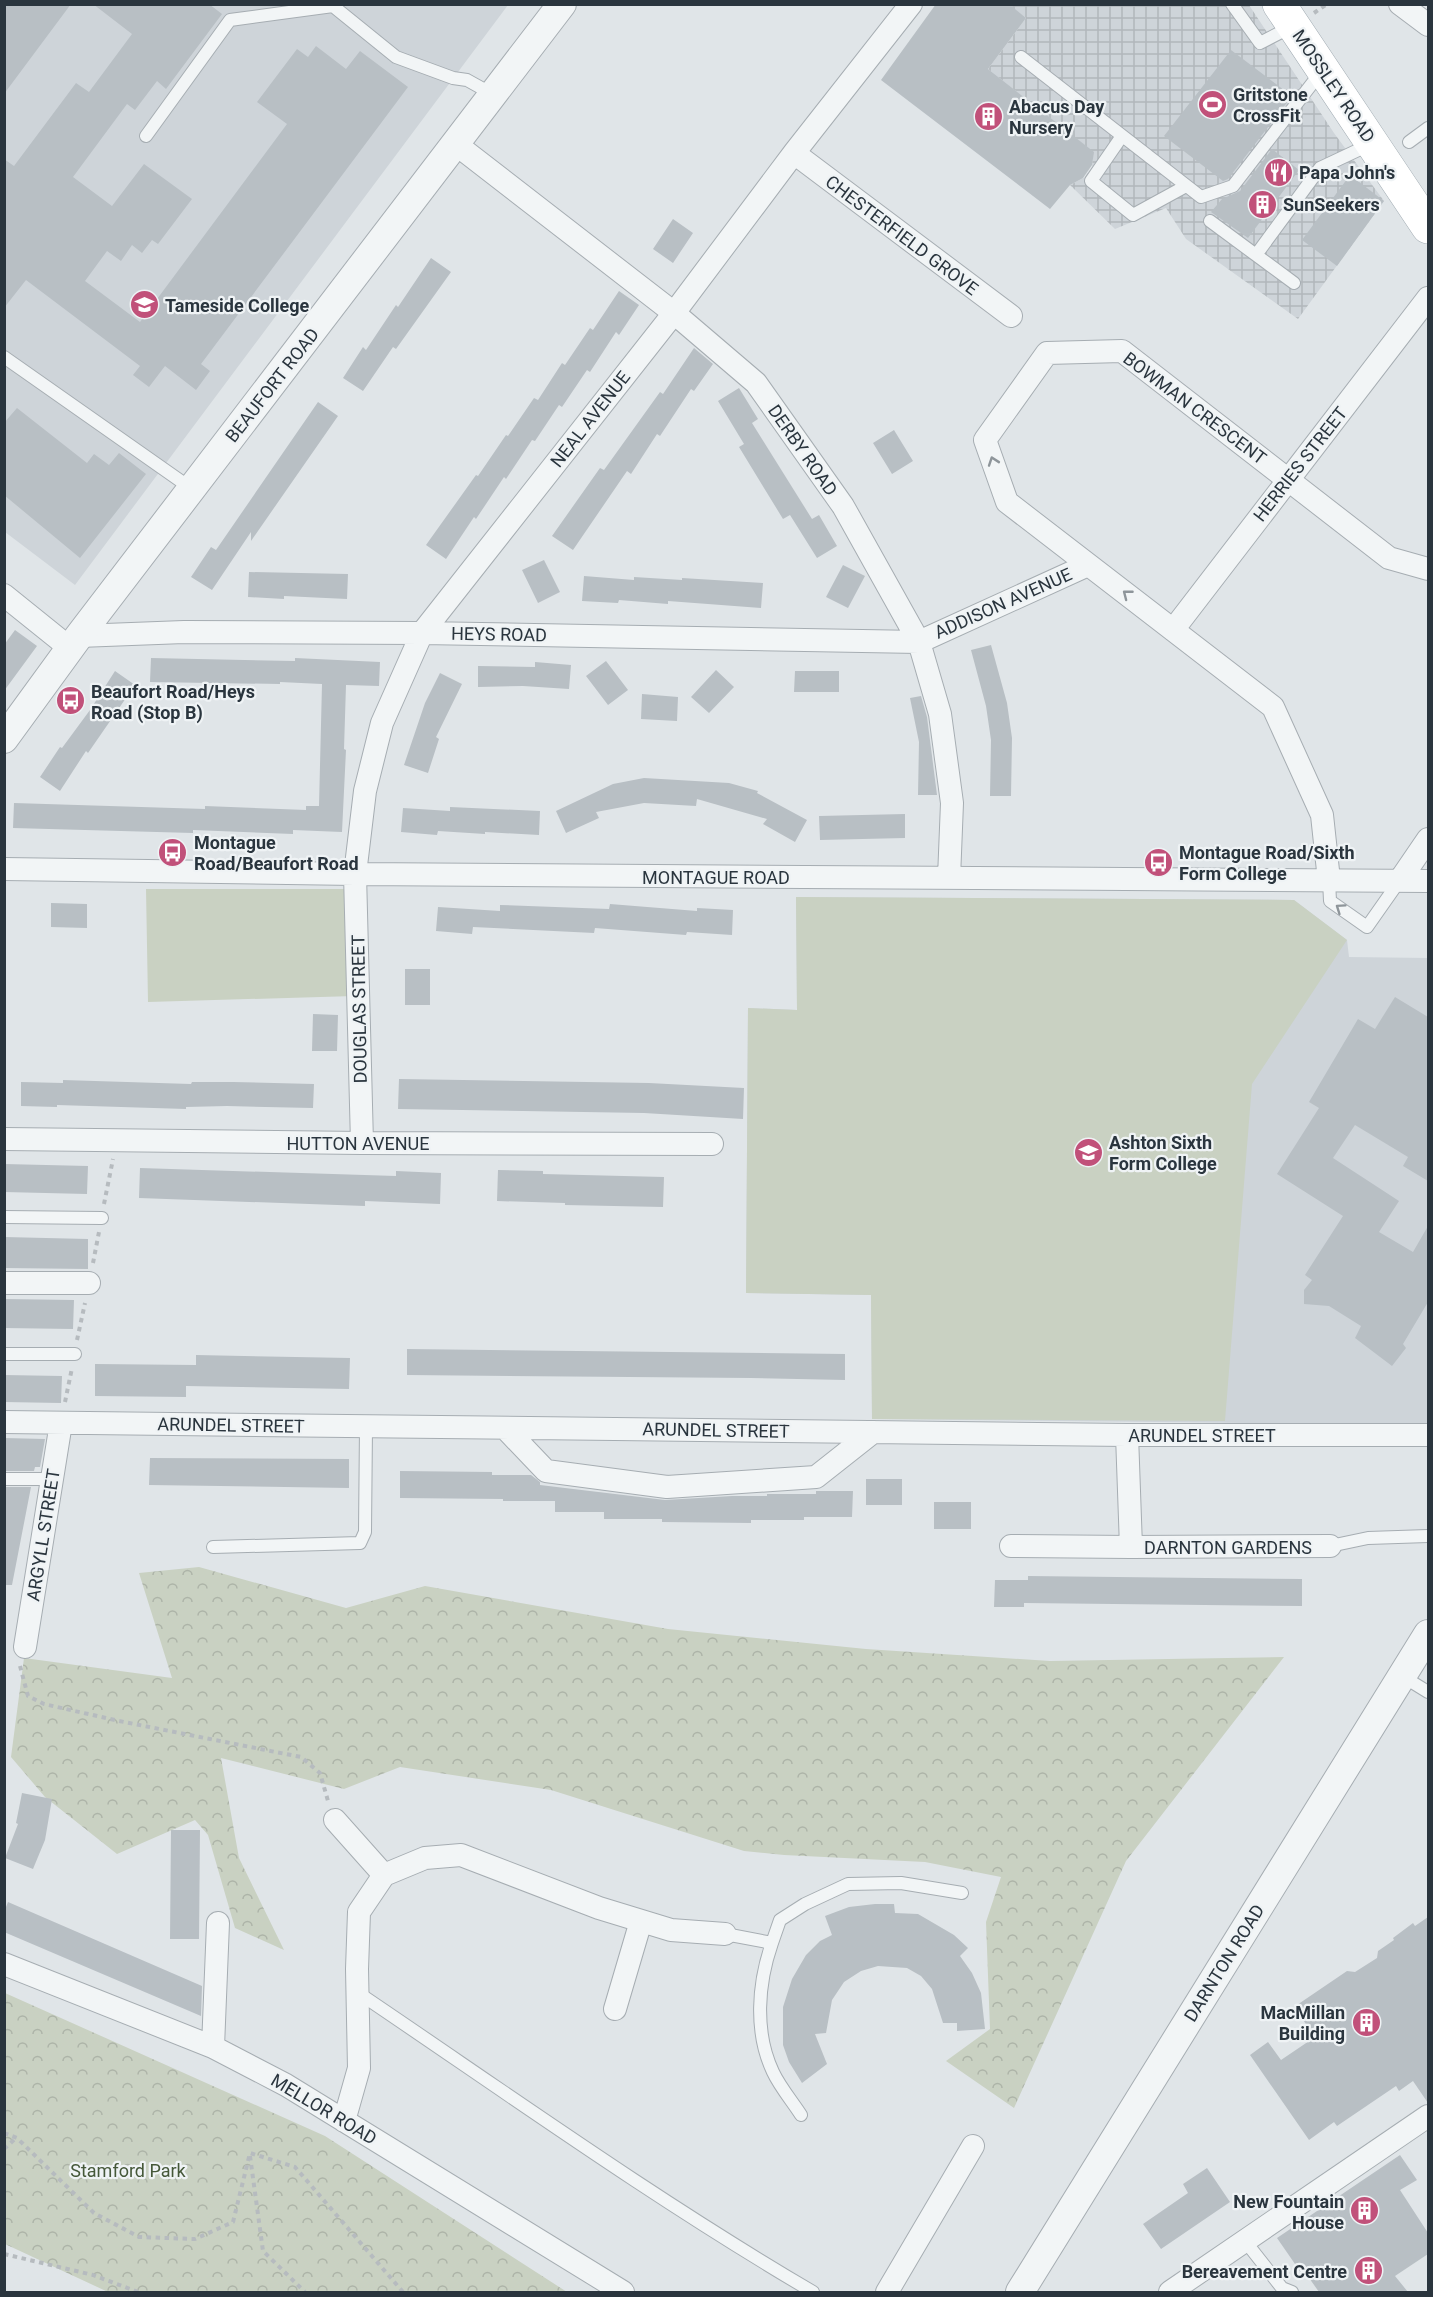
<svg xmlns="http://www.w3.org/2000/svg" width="1433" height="2297" font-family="Roboto,sans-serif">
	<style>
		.built { fill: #ced4d9 }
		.industrial { fill: url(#industrial-grid) }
		.green { fill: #c9d1c2 }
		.forest { fill: url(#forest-crowns) }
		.building { fill: #b8bfc4 }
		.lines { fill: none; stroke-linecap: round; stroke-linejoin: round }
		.service-casing { stroke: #a6adb2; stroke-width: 14 }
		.minor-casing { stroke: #a6adb2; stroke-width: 24 }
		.tertiary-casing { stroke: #a6adb2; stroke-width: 30 }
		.primary-casing { stroke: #a1abb2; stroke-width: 34 }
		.path { stroke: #b6bbbf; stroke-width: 4; stroke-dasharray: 4.5 4.5; stroke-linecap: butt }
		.service { stroke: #f2f5f6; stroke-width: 12 }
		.minor { stroke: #f2f5f6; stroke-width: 22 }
		.tertiary { stroke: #f2f5f6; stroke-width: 28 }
		.primary { stroke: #fff; stroke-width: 33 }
		.oneway { stroke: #8e959a }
		.labels { text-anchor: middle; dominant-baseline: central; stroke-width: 4.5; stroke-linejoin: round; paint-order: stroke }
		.street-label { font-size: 18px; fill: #2a353e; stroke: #eff3f5 }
		.poi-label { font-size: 18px; font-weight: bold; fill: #2a353e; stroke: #eff3f5; text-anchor: start }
		.park-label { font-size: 18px; fill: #455839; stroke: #eff3f5 }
	</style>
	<defs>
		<pattern id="industrial-grid" width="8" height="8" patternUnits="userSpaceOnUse" patternTransform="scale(1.5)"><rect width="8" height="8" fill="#ced4d9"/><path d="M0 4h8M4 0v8" fill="none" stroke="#b1b7bb"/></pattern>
		<pattern id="forest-crowns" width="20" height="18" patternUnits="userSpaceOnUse" patternTransform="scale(1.5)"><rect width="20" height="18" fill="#c9d1c2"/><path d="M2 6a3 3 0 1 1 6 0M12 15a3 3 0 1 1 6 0" fill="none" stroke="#adb4a8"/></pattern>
	</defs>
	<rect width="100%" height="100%" fill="#e0e5e8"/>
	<path class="built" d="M4,5H508L75,585L5,532Z
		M796,897L1294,900L1347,940L1349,957L1428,958V1425L872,1419L871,1295L746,1293L748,1008L797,1010Z"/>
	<path class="industrial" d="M1009,5H1249L1334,133L1384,201L1298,319L1186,239L1166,208L1115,229L1070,185L1085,177L1092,167L1093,152L988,69L1026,18Z"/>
	<path class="green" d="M146,889H351L354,996L148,1002Z
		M796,897L1294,900L1347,940L1252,1084L1225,1421L872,1419L871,1295L746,1293L748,1008L797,1010Z"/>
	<path class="forest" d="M199,1567L346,1608L425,1586L668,1629L866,1649L1050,1661L1284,1657L1126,1861L1014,2108L946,2061L990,2029L986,1922L1001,1877L925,1862L784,1855L744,1851L551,1790L400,1767L344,1789L221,1758L239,1858L284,1950L235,1928L208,1835L195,1820L117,1854L45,1797L11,1757L24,1658L172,1678L139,1573Z
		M5,1993L325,2136L567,2292H108L5,2244Z"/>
	<path class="building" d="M4,4H71L4,94Z
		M93,4H209L222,14L166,89L157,81L135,110L127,104L73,177L112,206L144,164L192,199L158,244L152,240L142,253L132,245L121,261L107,251L85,281L140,322L287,124L257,102L297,49L308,57L316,46L346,69L360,51L408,87L201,364L210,371L196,390L165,366L149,387L133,375L140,366L26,280L4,308V159L14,166L76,83L89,92L132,34Z
		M936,4H1009L1026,18L988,69L1094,152L1092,165L1083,178L1070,185L1050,209L881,80Z
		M1231,50L1292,96L1228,179L1223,181L1164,136Z
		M1272,149L1299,170L1248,238L1211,212L1222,199L1240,191Z
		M1350,175L1384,201L1337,266L1302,240Z
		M673,219L693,233L673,263L653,249Z
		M431,258L451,272L396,349L393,347L363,391L343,378L363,347L366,350L396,305L398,307Z
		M619,291L639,305L619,335L616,332L590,372L587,370L562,407L559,405L535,441L532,440L506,479L504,477L476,519L474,517L446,559L426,545L476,475L478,476L506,435L508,436L534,398L538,400L562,363L565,365L590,328L593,330Z
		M694,348L713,364L694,391L691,389L660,436L657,434L631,474L627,471L573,550L552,536L600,468L604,470L660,392L663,394Z
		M739,388L758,419L752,423L812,519L819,515L837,546L817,558L790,515L783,519L739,447L744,444L718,401Z
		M318,402L338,416L251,541V532L212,590L191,577L211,547L216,550Z
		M17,408L87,463L94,454L109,465L119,453L146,474L80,558L4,495V423Z
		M894,430L913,461L892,474L873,443Z
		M544,560L560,592L538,603L522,570Z
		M843,565L865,576L848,608L826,597Z
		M249,572L348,574L347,599L284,596V599L248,597Z
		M584,576L634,580V577L682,580V578L763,583L761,608L668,601V604L619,600L618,603L582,601Z
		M15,630L37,646L4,691V645Z
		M991,645L1007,703L1012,738L1011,796H990L991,740L986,706L971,650Z
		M151,658L295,661V658L380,662L379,686L346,685L344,749L346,750L342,832L293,830V834L193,830V833L13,828L14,803L205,809V806L306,810V806H319L322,684L280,682V684L150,682Z
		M606,661L628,690L608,705L586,676Z
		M535,662L571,665L569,689L523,686L478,687V666L535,667Z
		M716,670L734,687L709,713L691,697Z
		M115,671L135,685L88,753L86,751L60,791L40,777L60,747L62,748L90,710Z
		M795,671H839V692H794Z
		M440,673L462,684L436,737L439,739L428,773L404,765L425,703Z
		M642,694L678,697L677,721L641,719Z
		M921,696L927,717L937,795H918L919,742L910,698Z
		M644,778L729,783L758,791L757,793L807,820L795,842L763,824L767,819L697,799L696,806L644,803L596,812L599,818L566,833L556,811L613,784Z
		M450,807L540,811L539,835L485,832V834L438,831L437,835L401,832L403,808L450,811Z
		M905,814V838L820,840L819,816Z
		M51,903L87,904V928L51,927Z
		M610,904L697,911V908L733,910L732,935L687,932L686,935L595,928L594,933L473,927L472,934L436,931L438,907L500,911V905L609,909Z
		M405,969H430V1005H405Z
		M1395,997L1428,1017V1181L1403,1166L1408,1157L1355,1125L1333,1158L1399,1201L1379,1232L1413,1252L1428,1226V1302L1403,1344L1406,1348L1392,1366L1355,1338L1361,1326L1329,1306L1304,1304V1290L1312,1280L1305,1275L1343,1216L1277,1174L1319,1108L1309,1102L1358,1019L1375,1029Z
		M313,1014L338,1015L337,1051H312Z
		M399,1079L649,1083L744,1088L743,1119L644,1113L398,1109Z
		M63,1080L191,1084L192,1082H233L314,1084L313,1108L227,1106L186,1107V1109L57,1105V1107L21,1106V1082L63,1083Z
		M4,1164L88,1166L87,1194L4,1192Z
		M140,1168L396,1176V1171L441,1173L440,1204L365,1201V1206L139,1198Z
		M498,1170L543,1171V1174L664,1177L663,1207L565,1205V1203L497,1201Z
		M4,1237L88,1239V1269L4,1268Z
		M4,1299L74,1300L73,1329L4,1328Z
		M407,1349L845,1354V1380L751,1378L407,1375Z
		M196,1355L350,1358L349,1389L186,1386V1397L95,1396V1364L196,1365Z
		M4,1375L62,1376L61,1403L4,1402Z
		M4,1438L45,1439L40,1467H35L34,1471H4Z
		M150,1458L349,1459V1488L149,1485Z
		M400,1471L492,1472V1475H531L540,1482V1485L665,1500L732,1496H767V1494H816V1491H853L852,1517H804V1520H751V1523L662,1522V1519H604V1512H555V1501H503V1499L400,1498Z
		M866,1479H902V1505H866Z
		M4,1487H31L12,1585H4Z
		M934,1502H971V1529H934Z
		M1028,1576L1302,1579V1606L1024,1603V1607H994L995,1580H1028Z
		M22,1793L52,1799L45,1840L33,1869L5,1858L18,1824L16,1823Z
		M171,1830H200L199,1939H170Z
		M8,1902L202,1986L201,2016L4,1932V1912Z
		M875,1904H894L895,1913L918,1914L954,1935L968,1948L960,1956L972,1973L981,1993L985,2029L957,2031V2023H943L932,1989L921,1976L907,1968L878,1966L861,1971L844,1982L832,2000L826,2033L815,2034L827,2064L802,2083L789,2062L783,2045V2007L792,1979L806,1955L820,1941L832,1935L825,1916L849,1907Z
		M1428,1917V2103L1413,2081L1399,2091L1396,2086L1337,2126L1334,2122L1309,2140L1250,2055L1268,2042L1281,2060L1315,2037L1294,2007L1347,1971L1355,1972L1377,1958L1378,1951L1394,1940L1393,1938L1413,1923L1415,1926Z
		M1400,2155L1417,2180L1400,2190L1428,2233V2254L1395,2276L1408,2292H1319L1307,2275L1304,2277L1277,2238Z
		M1207,2168L1230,2202L1161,2249L1143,2224L1188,2193L1183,2184Z"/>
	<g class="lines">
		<defs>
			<path id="service" d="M1232,4L1260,43L1291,27
				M1021,57L1201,197L1233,186L1321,72
				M146,136L230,20L333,6L396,57L453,78L467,80L494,95
				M1122,136L1091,181L1133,215L1186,186
				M1409,142L1428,128
				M1210,221L1256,255
				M1294,283L1256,255L1320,168L1371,144
				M4,357L192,489
				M1329,880L1330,901L1367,927L1400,880
				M4,1217L102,1218
				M4,1354H75
				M4,1479H52
				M1330,1546L1368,1538L1428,1536
				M213,1547L360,1543L365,1532L366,1427
				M1402,1676L1428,1692
				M725,1934L772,1943L780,1920L805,1904L848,1884L901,1883L962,1893
				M772,1943C758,1983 754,2032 773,2072C780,2087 792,2101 801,2115
				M357,1992C508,2094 656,2200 813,2292
				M1245,2241L1282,2288L1292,2292"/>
			<path id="minor" d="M1400,4L1428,25
				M457,145L674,313L756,383L843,506L919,642L940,714L952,803L949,878
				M794,153L1011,316
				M4,595L71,649
				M1173,630L1428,298
				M79,636L184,632L422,633L919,642L1088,565
				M4,869L355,874L1428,881
				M1329,880L1322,815L1273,707L1007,502L985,440L1047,353L1122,351L1389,558L1428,569
				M1400,880L1428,839
				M4,1139L362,1143L712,1144
				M362,1143L355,874L365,791L382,723L422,633L674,313L794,153L911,4
				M4,1283H89
				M4,1422L1127,1435H1428
				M505,1428L546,1471L667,1487L816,1477L873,1432
				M1127,1435L1131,1547L1330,1546
				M1011,1546L1131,1547
				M25,1647L61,1423
				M335,1820L384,1875
				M4,1964L213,2047L286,2085L623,2292
				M615,2009L641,1921
				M213,2047L218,1923
				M344,2121L359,2068L357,1969L359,1912L384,1875L425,1858L461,1855L599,1908L671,1930L725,1934
				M887,2292L973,2146
				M1170,2292L1428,2116"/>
			<path id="tertiary" d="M4,739L79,636L562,4
				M1020,2292L1428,1634"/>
			<path id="primary" d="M1279,4L1428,227"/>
		</defs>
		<use href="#service" class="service-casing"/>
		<use href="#minor" class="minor-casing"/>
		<use href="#tertiary" class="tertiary-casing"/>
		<use href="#primary" class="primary-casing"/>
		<path class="path" d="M1314,13L1327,4
			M104,1204L113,1159
			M93,1263L99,1232
			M77,1340L85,1303
			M65,1402L72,1368
			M20,1666L28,1696L44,1704L119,1721L301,1757L320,1773L328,1801
			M4,2133L17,2138L94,2213L139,2237L195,2239L233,2222L250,2153L295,2167L403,2292
			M4,2149L16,2138
			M250,2156L263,2251L305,2292
			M4,2254L93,2275L138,2292"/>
		<use href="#service" class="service"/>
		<use href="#minor" class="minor"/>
		<use href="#tertiary" class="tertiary"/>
		<use href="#primary" class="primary"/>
	</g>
	<defs><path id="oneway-chevron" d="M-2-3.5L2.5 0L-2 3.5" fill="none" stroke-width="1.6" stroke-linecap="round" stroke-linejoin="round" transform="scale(1.5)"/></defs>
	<g class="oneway">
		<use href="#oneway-chevron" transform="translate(993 461) rotate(-109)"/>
		<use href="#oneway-chevron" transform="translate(1127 594) rotate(-142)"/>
		<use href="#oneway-chevron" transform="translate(1340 908) rotate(-145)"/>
	</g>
	<defs>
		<symbol id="stadium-disc" viewBox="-11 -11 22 22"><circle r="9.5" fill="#c1517a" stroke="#eff3f5"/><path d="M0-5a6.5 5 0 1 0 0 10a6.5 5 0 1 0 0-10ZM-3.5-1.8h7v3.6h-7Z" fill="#fff"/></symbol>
		<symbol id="building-disc" viewBox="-11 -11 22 22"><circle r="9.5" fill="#c1517a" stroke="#eff3f5"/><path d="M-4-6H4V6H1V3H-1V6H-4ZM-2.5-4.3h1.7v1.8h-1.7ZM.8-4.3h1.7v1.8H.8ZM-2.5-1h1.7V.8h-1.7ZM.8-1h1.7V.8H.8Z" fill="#fff"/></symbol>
		<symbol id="restaurant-disc" viewBox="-11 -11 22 22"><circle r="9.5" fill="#c1517a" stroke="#eff3f5"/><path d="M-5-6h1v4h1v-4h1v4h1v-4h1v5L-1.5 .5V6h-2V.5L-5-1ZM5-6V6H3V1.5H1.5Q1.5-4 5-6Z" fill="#fff"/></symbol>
		<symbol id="university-disc" viewBox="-11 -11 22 22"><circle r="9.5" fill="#c1517a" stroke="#eff3f5"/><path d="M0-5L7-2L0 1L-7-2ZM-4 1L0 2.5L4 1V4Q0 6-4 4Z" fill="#fff"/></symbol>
		<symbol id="bus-disc" viewBox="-11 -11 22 22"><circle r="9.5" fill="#c1517a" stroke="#eff3f5"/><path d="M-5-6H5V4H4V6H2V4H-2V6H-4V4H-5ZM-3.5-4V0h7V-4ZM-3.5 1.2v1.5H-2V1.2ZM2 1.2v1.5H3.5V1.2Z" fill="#fff"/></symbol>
	</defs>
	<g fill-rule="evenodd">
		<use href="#stadium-disc" x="1196" y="88" width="33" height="33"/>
		<use href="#building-disc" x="972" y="100" width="33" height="33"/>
		<use href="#restaurant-disc" x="1262" y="156" width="33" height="33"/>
		<use href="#building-disc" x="1246" y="188" width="33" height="33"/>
		<use href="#university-disc" x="128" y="288" width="33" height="33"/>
		<use href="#bus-disc" x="54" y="684" width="33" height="33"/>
		<use href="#bus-disc" x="156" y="836" width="33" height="33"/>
		<use href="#bus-disc" x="1142" y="846" width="33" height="33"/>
		<use href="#university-disc" x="1072" y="1136" width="33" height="33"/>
		<use href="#building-disc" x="1350" y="2006" width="33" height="33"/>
		<use href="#building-disc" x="1348" y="2194" width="33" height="33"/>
		<use href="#building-disc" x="1352" y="2254" width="33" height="33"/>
	</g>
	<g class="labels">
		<g class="street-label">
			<text transform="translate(1334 86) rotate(56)">MOSSLEY ROAD</text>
			<text transform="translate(902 235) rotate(37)">CHESTERFIELD GROVE</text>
			<text transform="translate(272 385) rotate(-52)">BEAUFORT ROAD</text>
			<text transform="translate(1195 408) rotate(37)">BOWMAN CRESCENT</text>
			<text transform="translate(590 419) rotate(-52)">NEAL AVENUE</text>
			<text transform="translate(803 450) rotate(55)">DERBY ROAD</text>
			<text transform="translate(1300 464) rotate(-52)">HERRIES STREET</text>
			<text transform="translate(1003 603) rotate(-24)">ADDISON AVENUE</text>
			<text transform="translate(499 634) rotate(1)">HEYS ROAD</text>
			<text x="716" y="877">MONTAGUE ROAD</text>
			<text transform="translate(359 1009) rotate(-91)">DOUGLAS STREET</text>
			<text x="358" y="1143">HUTTON AVENUE</text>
			<text transform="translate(231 1425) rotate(1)">ARUNDEL STREET</text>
			<text transform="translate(716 1430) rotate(1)">ARUNDEL STREET</text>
			<text x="1202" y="1435">ARUNDEL STREET</text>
			<text transform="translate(43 1535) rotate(-81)">ARGYLL STREET</text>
			<text x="1228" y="1547">DARNTON GARDENS</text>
			<text transform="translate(1224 1963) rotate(-58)">DARNTON ROAD</text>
			<text transform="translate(324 2109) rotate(31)">MELLOR ROAD</text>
		</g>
		<g class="poi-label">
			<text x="1233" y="94">Gritstone<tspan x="1233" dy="21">CrossFit</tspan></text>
			<text x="1009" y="106">Abacus Day<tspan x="1009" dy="21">Nursery</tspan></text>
			<text x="1299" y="172">Papa John's</text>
			<text x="1283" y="204">SunSeekers</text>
			<text x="165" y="305">Tameside College</text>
			<text x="91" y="691">Beaufort Road/Heys<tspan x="91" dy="21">Road (Stop B)</tspan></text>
			<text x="194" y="842">Montague<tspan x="194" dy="21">Road/Beaufort Road</tspan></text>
			<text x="1179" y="852">Montague Road/Sixth<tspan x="1179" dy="21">Form College</tspan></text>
			<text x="1109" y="1142">Ashton Sixth<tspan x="1109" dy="21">Form College</tspan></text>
			<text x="1345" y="2012" text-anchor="end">MacMillan<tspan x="1345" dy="21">Building</tspan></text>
			<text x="1344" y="2201" text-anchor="end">New Fountain<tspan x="1344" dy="21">House</tspan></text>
			<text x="1347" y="2271" text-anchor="end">Bereavement Centre</text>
		</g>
		<g class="park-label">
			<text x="128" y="2170">Stamford Park</text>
		</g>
	</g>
	<rect width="1433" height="2297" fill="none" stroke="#2a353e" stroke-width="12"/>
</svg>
